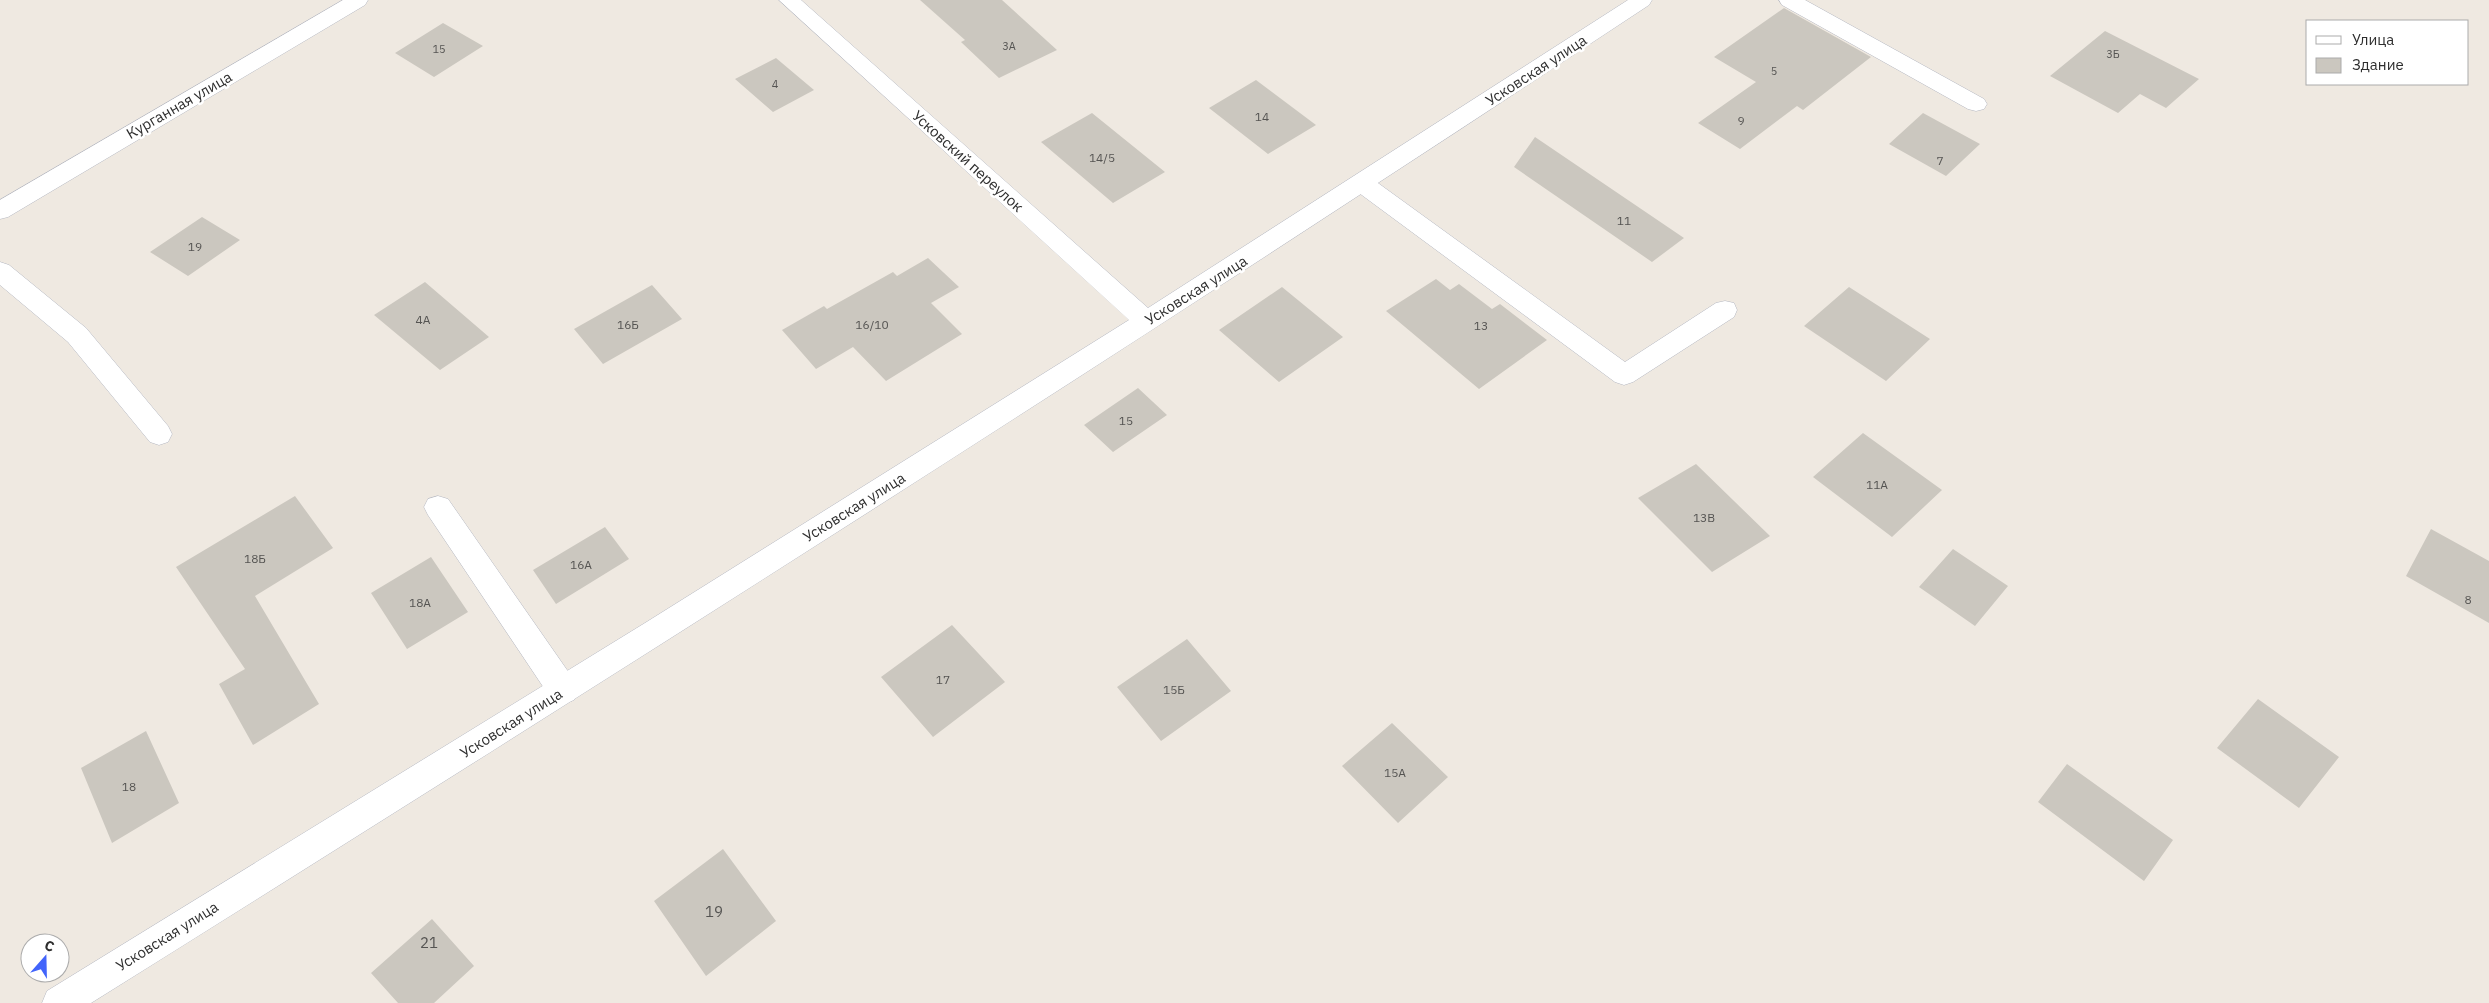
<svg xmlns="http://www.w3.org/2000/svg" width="2489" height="1003" font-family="'IBM Plex Sans',sans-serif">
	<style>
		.building { fill: #cbc7bf }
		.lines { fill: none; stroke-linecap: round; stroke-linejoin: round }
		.lane-casing { stroke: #b4b7c1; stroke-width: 1 }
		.street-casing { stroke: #b4b7c1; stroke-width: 1 }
		.lane { fill: #fff; fill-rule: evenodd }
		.street { fill: #fff; fill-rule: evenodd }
		.labels { text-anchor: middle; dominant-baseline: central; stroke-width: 5; stroke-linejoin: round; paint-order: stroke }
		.far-number-label { font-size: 11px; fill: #555452 }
		.number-label { font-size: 12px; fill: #555452 }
		.street-label { font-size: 15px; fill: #2e2e2e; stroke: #fff }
		.near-number-label { font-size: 15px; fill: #555452 }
	</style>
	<rect width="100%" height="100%" fill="#efe9e1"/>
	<path class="building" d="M920,0H1002L1057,50L999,78L961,42L965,40Z
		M1784,8L1871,57L1803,110L1797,106L1740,149L1698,123L1756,82L1714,57Z
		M443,23L483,46L434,77L395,53Z
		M2105,31L2199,79L2166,108L2140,94L2118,113L2050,76Z
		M776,58L814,90L773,112L735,79Z
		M1256,80L1316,125L1268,154L1209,108Z
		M1092,113L1165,172L1113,203L1041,142Z
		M1923,113L1980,144L1946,176L1889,144Z
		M1535,137L1684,238L1652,262L1514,167Z
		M202,217L240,240L188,276L150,252Z
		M928,258L959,287L931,303L962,334L886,381L853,347L816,369L782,330L824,306L827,309L893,272L897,276Z
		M1436,279L1450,290L1459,284L1492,309L1500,304L1547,340L1479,389L1386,311Z
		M425,282L489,337L440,370L374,315Z
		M652,285L682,319L603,364L574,329Z
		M1282,287L1343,337L1279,382L1219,330Z
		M1849,287L1930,339L1886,381L1804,326Z
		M1138,388L1167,415L1113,452L1084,425Z
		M1863,433L1942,490L1892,537L1813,477Z
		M1696,464L1770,536L1712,572L1638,498Z
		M295,496L333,548L255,596L319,704L253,745L219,684L245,669L176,567Z
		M605,527L629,559L556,604L533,570Z
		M2431,529L2489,561V623L2406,576Z
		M1953,549L2008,586L1975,626L1919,587Z
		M431,557L468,612L407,649L371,593Z
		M952,625L1005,682L933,737L881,677Z
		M1187,639L1231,691L1161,741L1117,687Z
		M2258,699L2339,757L2299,808L2217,748Z
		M1392,723L1448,777L1398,823L1342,766Z
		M146,731L179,803L112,843L81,768Z
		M2067,764L2173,840L2144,881L2038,802Z
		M723,849L776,921L706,976L654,901Z
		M432,919L474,966L434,1003H398L371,973Z"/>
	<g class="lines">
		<defs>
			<path id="lane" d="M1779,0H1805L1984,99L1987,104L1984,109L1976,111L1968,109L1782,5Z
				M1363,176L1371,178L1625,362L1716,303L1725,301L1734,303L1737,310L1734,317L1633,382L1624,385L1615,382L1355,190L1351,184L1355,178Z
				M0,262L9,265L86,328L168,426L172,434L168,442L159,445L150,442L68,342L0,285Z
				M438,496L448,499L574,680L578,690L574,700L563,704L552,700L428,515L424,507L428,499Z"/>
			<path id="street" d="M343,0H368L365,5L8,217L0,219V200Z
				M779,0H801L1148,308L1628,0H1652L1649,5C1135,345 614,676 91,1003H42L47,991L645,623L1129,320Z"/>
		</defs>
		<use href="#lane" class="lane-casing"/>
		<use href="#street" class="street-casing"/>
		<use href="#lane" class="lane"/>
		<use href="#street" class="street"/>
	</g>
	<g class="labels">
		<g class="far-number-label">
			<text x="1009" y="46">3А</text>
			<text x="439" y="49">15</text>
			<text x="2113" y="54">3Б</text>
			<text x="1774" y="71">5</text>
			<text x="775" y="84">4</text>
		</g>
		<g class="number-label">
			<text x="1262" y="116">14</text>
			<text x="1741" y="120">9</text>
			<text x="1102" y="157">14/5</text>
			<text x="1940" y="160">7</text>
			<text x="1624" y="220">11</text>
			<text x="195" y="246">19</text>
			<text x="423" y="319">4А</text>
			<text x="628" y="324">16Б</text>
			<text x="872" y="324">16/10</text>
			<text x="1481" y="325">13</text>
			<text x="1126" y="420">15</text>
			<text x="1877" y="484">11А</text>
			<text x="1704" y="517">13В</text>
			<text x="255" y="558">18Б</text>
			<text x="581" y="564">16А</text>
			<text x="2468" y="599">8</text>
			<text x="420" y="602">18А</text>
			<text x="943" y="679">17</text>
			<text x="1174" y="689">15Б</text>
			<text x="1395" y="772">15А</text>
			<text x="129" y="786">18</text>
		</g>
		<g class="street-label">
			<text transform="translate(1536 70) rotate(-33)">Усковская улица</text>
			<text transform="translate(179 105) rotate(-30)">Курганная улица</text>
			<text transform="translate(968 161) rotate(42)">Усковский переулок</text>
			<text transform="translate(1196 290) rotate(-32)">Усковская улица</text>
			<text transform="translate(854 507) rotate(-32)">Усковская улица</text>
			<text transform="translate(511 723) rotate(-32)">Усковская улица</text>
			<text transform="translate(167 936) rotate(-32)">Усковская улица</text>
		</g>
		<g class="near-number-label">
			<text x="714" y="911">19</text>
			<text x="429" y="942">21</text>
		</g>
	</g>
	<rect x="2306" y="20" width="162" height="65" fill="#ffffff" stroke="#ababab"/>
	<rect x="2316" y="36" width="25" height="8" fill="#ffffff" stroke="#ababab"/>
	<text x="2352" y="45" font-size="15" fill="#2e2e2e">Улица</text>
	<rect x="2316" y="58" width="25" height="15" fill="#cbc7bf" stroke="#ababab"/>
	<text x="2352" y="70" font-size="15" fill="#2e2e2e">Здание</text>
	<g transform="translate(45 958) rotate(20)"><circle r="24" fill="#ffffff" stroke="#ababab"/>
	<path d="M0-4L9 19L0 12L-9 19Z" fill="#4264fb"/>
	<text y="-8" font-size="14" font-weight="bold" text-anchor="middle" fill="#2e2e2e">С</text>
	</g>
</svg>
